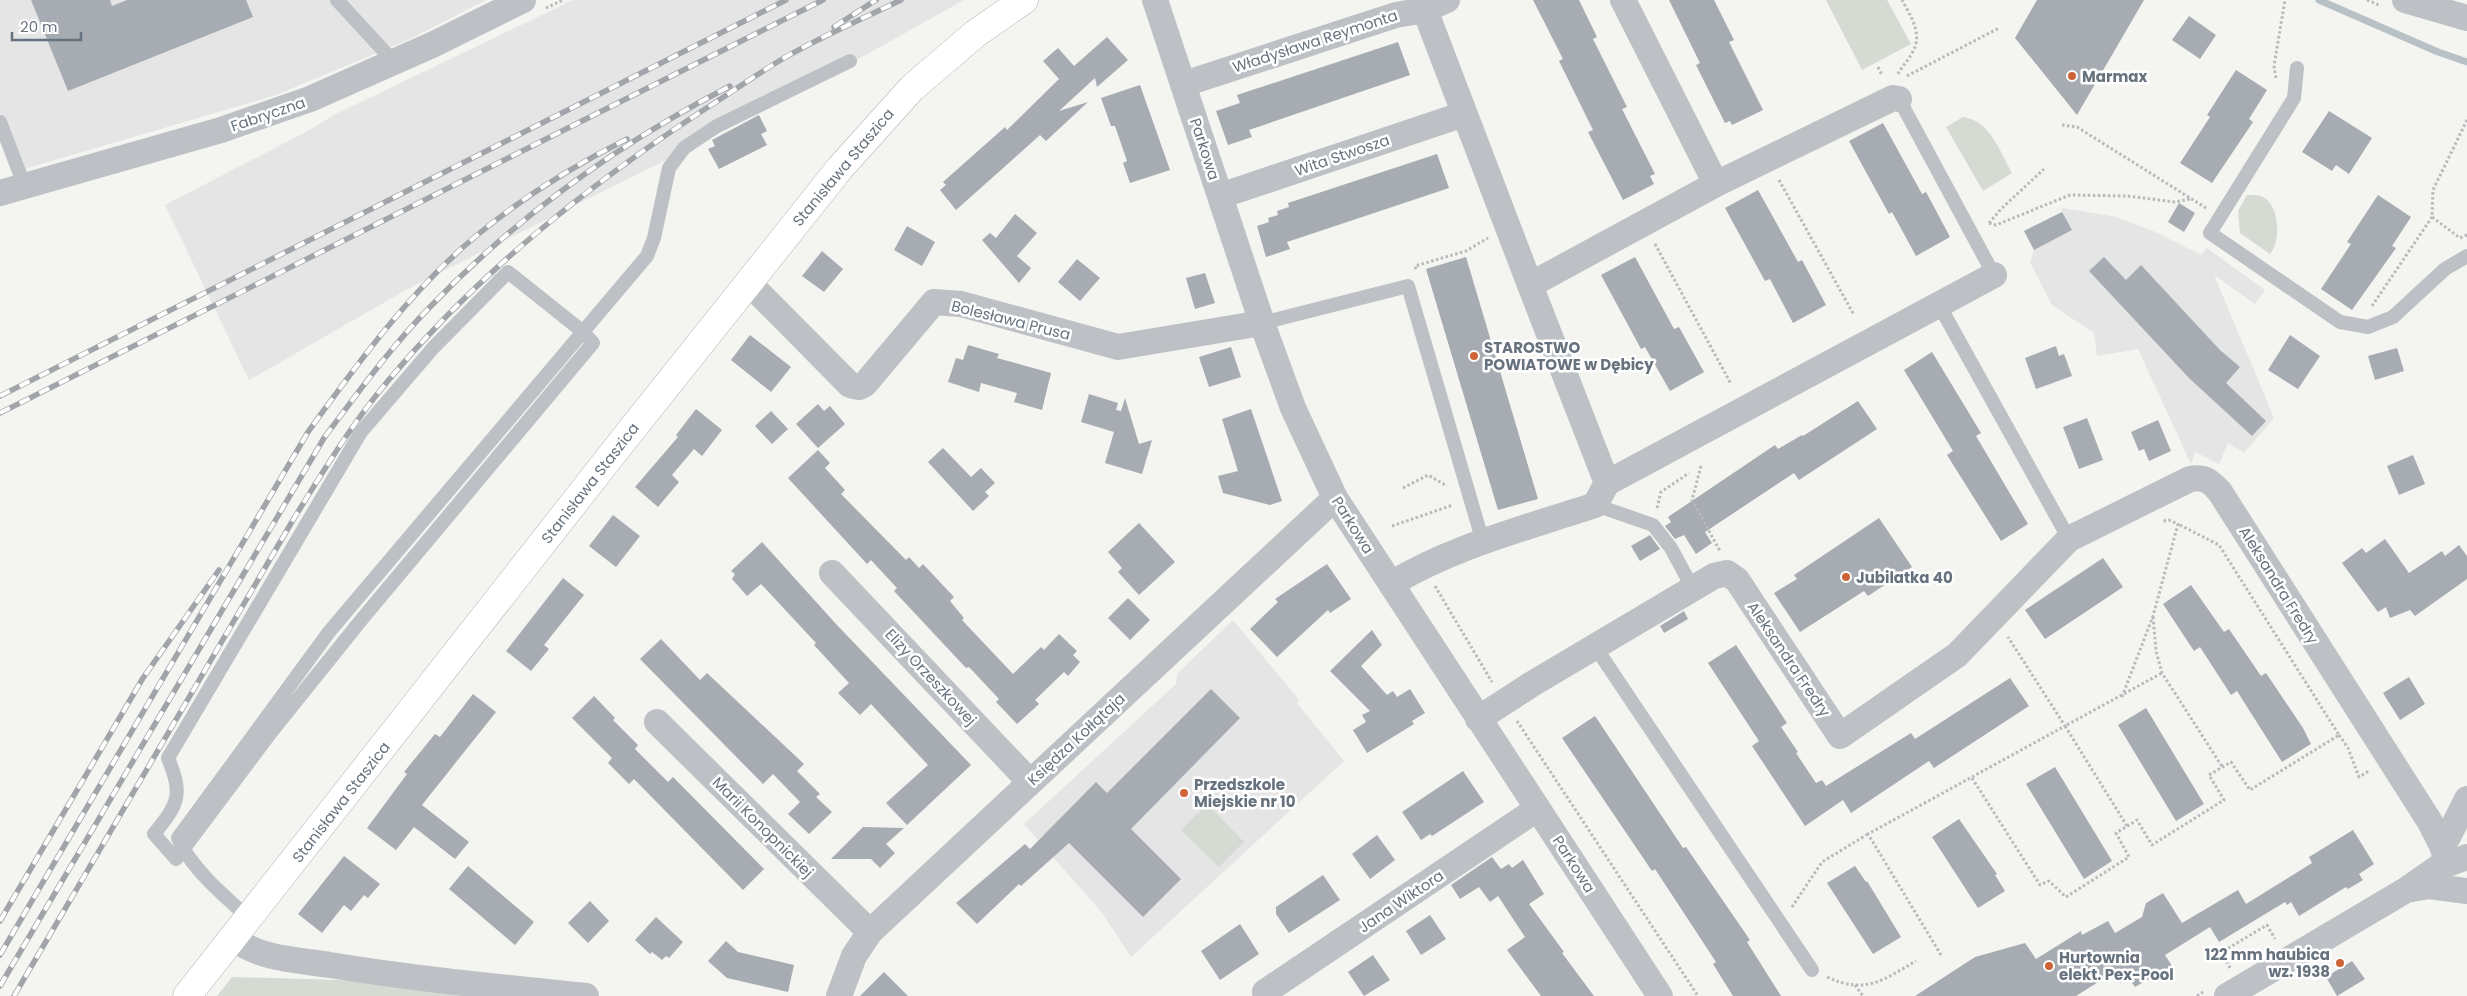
<svg xmlns="http://www.w3.org/2000/svg" width="2467" height="996" font-family="Poppins,sans-serif">
	<style>
		.built { fill: #e4e5e4 }
		.green { fill: #d5dad2 }
		.lines { fill: none; stroke-linecap: round; stroke-linejoin: round }
		.stream { stroke: #b8c1c5; stroke-width: 7 }
		.building { fill: #a6acb2 }
		.secondary-casing { stroke: #b2b6ba; stroke-width: 29 }
		.path { stroke: #b7b9bc; stroke-width: 3; stroke-dasharray: 2.5 2.5; stroke-linecap: butt }
		.lane { stroke: #bdc0c4; stroke-width: 14 }
		.street { stroke: #bdc0c4; stroke-width: 26 }
		.secondary { stroke: #fff; stroke-width: 28 }
		.rail-casing { stroke: #a1a5aa; stroke-width: 5.5 }
		.rail { stroke: #fff; stroke-width: 4; stroke-dasharray: 11; stroke-linecap: butt }
		.poi-dot { fill: #cd6337; stroke: #fff; stroke-width: 2 }
		.labels { text-anchor: middle; dominant-baseline: central; stroke-width: 5; stroke-linejoin: round; paint-order: stroke }
		.street-label { font-size: 15px; fill: #66727e; stroke: #fff }
		.poi-label { font-size: 15px; font-weight: bold; fill: #66727e; stroke: #fff; text-anchor: start }
	</style>
	<rect width="100%" height="100%" fill="#f4f4f0"/>
	<path class="built" d="M0,0H486L408,40L276,95L14,172L0,134Z
		M573,0H964L778,104L413,286L249,380L165,205L304,133L336,114Z
		M2062,208L2116,217L2153,231L2201,255L2207,248L2265,290L2255,304L2214,275L2274,418L2244,453L2228,443L2219,464L2195,452L2191,464L2138,349L2097,356L2094,333L2052,305L2030,262L2034,250L2024,231L2062,212Z
		M1233,620L1299,700L1297,703L1344,761L1131,957L1103,914L1024,824L1176,684L1177,674Z"/>
	<path class="green" d="M1826,0H1887L1911,44L1862,70Z
		M1963,117C1990,120 2000,152 2012,173L1983,191L1946,127Z
		M2247,195C2252,195 2259,195 2263,197C2280,206 2281,241 2270,254L2240,233L2238,211Z
		M1207,804L1244,842L1219,867L1181,830Z
		M232,977L340,980L480,996H217Z"/>
	<g class="lines">
		<path class="stream" d="M2319,0L2438,52L2467,62"/>
	</g>
	<path class="building" d="M31,0H110L112,6L127,0H246L253,17L68,91Z
		M1533,0H1579L1597,37L1593,39L1627,107L1622,109L1655,174L1650,176L1654,184L1623,200L1588,132L1593,130L1559,61L1563,59Z
		M1669,0H1714L1734,40L1729,42L1763,110L1732,125L1730,121L1725,123L1696,65L1700,63Z
		M2037,0H2144L2077,115L2015,38Z
		M2189,16L2216,35L2200,59L2172,40Z
		M1107,37L1128,60L1097,87L1095,78L1059,111L1088,102L1046,141L1040,135L956,210L940,190L946,185L943,182L1005,127L1007,130L1059,79L1043,61L1058,48L1074,66Z
		M1398,42L1410,75L1249,130L1252,137L1228,145L1216,111L1240,103L1237,95Z
		M2236,70L2267,90L2249,119L2253,122L2212,183L2180,163L2210,117L2207,115Z
		M1140,85L1170,170L1130,183L1123,163L1127,161L1115,126H1111L1101,98Z
		M2329,111L2372,138L2349,174L2336,165L2332,171L2302,152Z
		M759,115L767,131L761,134L767,145L719,169L708,149L715,146L712,140Z
		M1883,123L1922,194L1926,192L1950,237L1916,256L1892,212L1889,214L1849,141Z
		M1437,154L1449,188L1287,242L1290,249L1266,257L1257,226L1269,222L1268,218L1278,215L1277,211L1289,207L1288,203Z
		M1758,190L1798,262L1802,260L1826,305L1793,323L1770,279L1765,281L1725,208Z
		M2378,195L2411,217L2392,246L2396,248L2352,310L2321,289L2351,244L2347,242Z
		M2179,203L2195,213L2184,232L2168,222Z
		M2062,212L2072,230L2034,250L2024,231Z
		M1015,214L1037,233L1017,256L1031,268L1019,283L982,240L990,233L996,238Z
		M907,226L935,242L922,266L894,250Z
		M822,251L843,269L824,292L802,276Z
		M1466,257L1538,499L1498,510L1426,269Z
		M1635,257L1674,329L1679,327L1704,372L1670,391L1645,347L1641,349L1601,275Z
		M2104,257L2126,280L2141,265L2220,350L2240,367L2226,383L2266,421L2252,436L2189,378L2089,271Z
		M1077,259L1100,278L1080,301L1058,282Z
		M1205,273L1215,303L1195,309L1186,278Z
		M750,335L791,367L771,392L731,360Z
		M2290,335L2320,356L2298,389L2268,370Z
		M968,345L999,354L997,358L1051,373L1042,410L1014,402L1017,393L981,383L979,392L948,382L956,358L963,360Z
		M2056,346L2059,356L2064,354L2072,376L2036,389L2025,358Z
		M1231,347L1241,377L1209,387L1199,357Z
		M2397,348L2404,371L2375,380L2368,356Z
		M1932,352L1981,433L1976,436L2028,524L2001,541L1947,455L1953,451L1904,370Z
		M1089,394L1118,403L1116,410L1121,411L1125,398L1139,444L1152,440L1142,474L1105,463L1114,432L1081,422Z
		M1858,401L1877,429L1799,480L1794,473L1705,532L1712,543L1696,554L1684,535L1675,539L1665,526L1671,522L1668,517L1775,445L1778,449L1802,435L1803,436Z
		M818,404L824,411L830,406L845,424L818,448L796,424Z
		M696,409L722,430L702,456L694,449L672,475L679,482L658,507L635,487L678,437L676,435Z
		M1251,409L1282,501L1270,505L1223,493L1218,476L1238,471L1222,419Z
		M771,411L788,429L772,444L755,426Z
		M2087,418L2103,460L2079,469L2063,427Z
		M2158,420L2171,451L2149,461L2144,449L2139,451L2131,432Z
		M943,448L971,477L981,468L995,483L985,492L989,496L973,511L928,462Z
		M818,450L830,463L825,468L845,490L841,494L906,560L909,557L919,568L923,564L954,597L950,601L964,618L962,620L1013,674L1041,647L1044,650L1059,634L1077,651L1073,655L1080,662L1068,676L1064,672L1035,700L1039,704L1017,724L996,702L999,699L969,667L966,668L894,591L897,588L871,560L867,564L788,478Z
		M2413,455L2425,484L2399,495L2387,466Z
		M613,515L640,536L616,567L589,546Z
		M1879,518L1912,567L1868,596L1864,591L1800,632L1774,593L1797,579L1794,575Z
		M1139,523L1175,562L1139,595L1118,572L1122,568L1108,552Z
		M1650,535L1660,549L1640,561L1631,546Z
		M2385,539L2409,573L2442,551L2445,556L2459,545L2467,556V579L2415,616L2410,610L2390,618L2386,607L2378,612L2342,563L2362,548L2366,553Z
		M762,542L836,624L971,765L907,825L886,803L928,765L871,704L860,715L838,693L849,683L814,645L816,643L761,584L747,596L732,579L735,574L731,571Z
		M2103,558L2123,587L2045,639L2025,610Z
		M1327,564L1351,599L1330,613L1328,610L1277,657L1250,629L1278,602L1275,599Z
		M563,578L584,595L544,645L549,649L531,671L506,651Z
		M2191,585L2224,632L2229,629L2261,676L2266,673L2303,728L2311,744L2282,762L2237,691L2231,695L2200,647L2194,651L2163,604Z
		M1128,598L1150,620L1130,640L1108,618Z
		M1684,611L1688,619L1664,633L1660,626Z
		M1372,630L1382,645L1361,666L1387,695L1393,691L1397,697L1410,689L1425,713L1412,721L1414,724L1367,753L1353,730L1366,722L1362,715L1370,711L1330,671Z
		M661,639L700,680L707,673L804,764L797,771L820,794L816,797L832,812L809,834L788,814L800,802L773,774L763,784L640,659Z
		M1736,645L1787,723L1781,727L1798,752L1796,753L1816,783L1822,780L1826,786L1911,733L1915,739L2010,678L2029,706L1934,768L1929,761L1851,813L1843,800L1805,826L1752,746L1759,741L1708,663Z
		M2409,677L2425,704L2400,720L2383,693Z
		M1211,689L1240,718L1131,829L1181,879L1143,917L1069,843L1021,886L1019,884L977,924L956,903L1025,844L1030,849L1096,782L1107,793Z
		M473,694L496,712L422,805L469,842L455,859L414,827L396,850L367,828L407,774L404,772L435,734L440,737Z
		M594,696L615,718L613,720L638,745L635,749L668,782L673,777L764,869L743,890L634,779L629,784L608,763L612,758L572,718Z
		M2146,708L2204,804L2176,821L2118,725Z
		M1595,716L1683,848L1686,847L1750,940L1747,942L1781,996H1733L1713,964L1716,962L1655,869L1652,871L1562,738Z
		M2055,767L2112,861L2084,879L2026,784Z
		M1463,771L1484,802L1432,836L1430,834L1421,840L1402,812Z
		M1959,819L1997,874L1995,875L2005,891L1978,908L1932,837Z
		M863,827L904,828L886,844L895,853L880,868L871,859H831Z
		M2353,830L2374,864L2359,874L2363,880L2348,889L2346,887L2299,916L2291,902L2287,905L2285,902L2219,942L2210,927L2165,955L2172,966L2135,987L2128,977L2120,983L2114,972L2076,996H1915L1975,957L2025,943L2036,959L2081,931L2082,935L2108,921L2115,933L2142,917L2146,903L2163,893L2182,923L2238,890L2246,904L2312,863L2309,857Z
		M1377,835L1395,860L1370,879L1352,854Z
		M344,856L380,884L368,898L364,895L351,911L344,905L322,933L298,914Z
		M1492,857L1501,869L1509,864L1512,868L1523,860L1544,894L1529,904L1564,952L1562,953L1594,996H1541L1507,950L1525,937L1498,896L1490,902L1479,887L1460,899L1451,885Z
		M468,866L534,922L515,945L449,889Z
		M1855,866L1866,882L1867,881L1901,937L1873,954L1827,883Z
		M1323,875L1340,900L1289,933L1276,914V907Z
		M590,901L609,921L588,943L568,923Z
		M1430,915L1446,939L1421,955L1406,931Z
		M656,917L683,942L669,958L666,956L662,960L652,952L650,954L635,940Z
		M1240,924L1259,954L1220,980L1201,951Z
		M726,941L738,952L794,965L788,992L727,978L708,961Z
		M1373,955L1390,980L1364,996L1348,972Z
		M2352,961L2365,979L2337,996L2326,977Z
		M884,972L908,996H860Z"/>
	<g class="lines">
		<defs>
			<path id="secondary" d="M187,996L621,443L840,168L912,88L975,34L1024,0"/>
		</defs>
		<use href="#secondary" class="secondary-casing"/>
		<path class="path" d="M2367,0L2381,6
			M546,8L563,0
			M1878,67L1882,75
			M1898,74C1902,66 1909,60 1913,51C1923,34 1910,15 1902,0
			M1907,76L1999,28
			M2276,78L2274,66L2285,0
			M2467,120L2433,190L2432,217L2460,238L2467,235
			M2062,125L2077,127L2206,208
			M1779,180L1854,315
			M1989,223L1996,225L2070,195L2127,196L2175,202L2190,199
			M1989,223L2001,209L2044,169
			M1655,244L1731,384
			M1416,269L1415,266L1466,251L1488,238
			M2372,306L2432,217
			M1701,466L1692,500L1720,551
			M1403,488L1428,475L1447,486
			M1657,508L1661,492L1689,473
			M1392,526L1453,505
			M1435,586L1492,682
			M2153,617L2156,651L2162,673L2223,768
			M2122,697L2153,616L2178,524L2169,520L2163,521
			M1517,721L1698,996
			M2339,735L2348,748L2359,777L2369,771
			M1972,778L2040,885L2049,881L2066,897L2129,857L2116,833L2137,820L2152,845L2224,800L2209,775L2231,762L2250,790L2339,735L2219,545L2178,524
			M2127,826L2065,726L2162,673
			M1792,907L1822,862L1868,834
			M1941,955L1868,834L2065,726L2008,637
			M2230,968L2222,952L2267,925L2275,939
			M1827,977C1866,995 1883,980 1916,961
			M1855,985L1863,996
			M2197,996L2203,992"/>
		<path class="lane" d="M337,0L394,62
			M2297,68L2294,98L2210,233L2340,322L2368,327L2393,317L2445,269L2467,256
			M1899,99L1994,275
			M0,122L25,187
			M508,272L582,331L593,343L362,619L272,731L176,859L154,834C179,803 183,795 168,758L361,432L433,348Z
			M1938,303L2069,539
			M1262,323L1408,286L1483,542
			M1595,505L1653,525L1671,548L1693,589
			M1596,648L1812,970
			M249,918C225,897 190,867 178,838L329,632L647,256L654,238L669,168L684,148L717,126L850,61"/>
		<path class="street" d="M1155,0L1262,323L1293,408L1335,498L1660,996
			M1623,0L1716,184
			M2405,0L2467,18
			M1425,10L1530,285
			M1184,84L1396,15L1425,10L1447,0
			M0,193L221,130L310,99L432,45L523,0
			M1220,196L1464,114
			M748,282L850,385L859,387L865,384L934,302L961,304L1118,347L1262,323
			M1607,483L1530,285L1716,184L1893,98L1899,99
			M832,573L1030,782
			M1391,584C1454,546 1526,528 1595,505L1607,483L1994,275
			M1478,719L1532,684L1714,576L1727,573L1737,580L1840,736L1957,655L2069,539L2190,479C2205,476 2211,482 2220,492L2430,822L2442,846L2448,864
			M657,722L870,932
			M2448,837L2467,799
			M2406,890L2429,886L2467,891
			M233,938C259,959 298,960 330,965C415,979 501,987 586,996
			M1265,992L1537,809
			M839,996L854,956L870,932L1335,498
			M2227,996L2406,890L2439,867L2467,857"/>
		<use href="#secondary" class="secondary"/>
		<defs>
			<path id="rail" d="M834,27L876,0
				M0,396L786,0
				M0,413L823,0
				M0,921L143,678L219,570
				M0,955L308,432C358,363 410,291 476,236C523,197 573,166 627,139
				M0,986L324,438C357,394 390,348 429,308C516,217 618,144 730,86
				M14,996L293,520C322,473 351,425 387,382C478,273 587,186 705,109C732,92 757,74 784,58C822,36 862,19 901,0"/>
		</defs>
		<use href="#rail" class="rail-casing"/>
		<use href="#rail" class="rail"/>
	</g>
	<g class="poi-dot">
		<circle cx="2072" cy="76" r="5"/>
		<circle cx="1474" cy="356" r="5"/>
		<circle cx="1846" cy="577" r="5"/>
		<circle cx="1184" cy="793" r="5"/>
		<circle cx="2340" cy="963" r="5"/>
		<circle cx="2049" cy="966" r="5"/>
	</g>
	<g class="labels">
		<g class="street-label">
			<text transform="translate(1315 41) rotate(-18)">Władysława Reymonta</text>
			<text transform="translate(268 114) rotate(-19)">Fabryczna</text>
			<text transform="translate(1205 149) rotate(72)">Parkowa</text>
			<text transform="translate(1342 155) rotate(-19)">Wita Stwosza</text>
			<text transform="translate(843 167) rotate(-50)">Stanisława Staszica</text>
			<text transform="translate(1011 320) rotate(14)">Bolesława Prusa</text>
			<text transform="translate(590 483) rotate(-52)">Stanisława Staszica</text>
			<text transform="translate(1353 525) rotate(58)">Parkowa</text>
			<text transform="translate(2279 585) rotate(58)">Aleksandra Fredry</text>
			<text transform="translate(1789 659) rotate(56)">Aleksandra Fredry</text>
			<text transform="translate(931 677) rotate(47)">Elizy Orzeszkowej</text>
			<text transform="translate(1076 739) rotate(-43)">Księdza Kołłątaja</text>
			<text transform="translate(341 802) rotate(-52)">Stanisława Staszica</text>
			<text transform="translate(763 827) rotate(45)">Marii Konopnickiej</text>
			<text transform="translate(1574 864) rotate(57)">Parkowa</text>
			<text transform="translate(1401 901) rotate(-34)">Jana Wiktora</text>
		</g>
		<g class="poi-label">
			<text x="2082" y="76">Marmax</text>
			<text x="1484" y="347">STAROSTWO<tspan x="1484" dy="17">POWIATOWE w Dębicy</tspan></text>
			<text x="1856" y="577">Jubilatka 40</text>
			<text x="1194" y="784">Przedszkole<tspan x="1194" dy="17">Miejskie nr 10</tspan></text>
			<text x="2330" y="954" text-anchor="end">122 mm haubica<tspan x="2330" dy="17">wz. 1938</tspan></text>
			<text x="2059" y="957">Hurtownia<tspan x="2059" dy="17">elekt. Pex-Pool</tspan></text>
		</g>
	</g>
	<path d="M12 32v8h69v-8" fill="none" stroke="#66727e" stroke-width="2.5"/>
	<text x="20" y="32" font-size="15" fill="#66727e" stroke="#ffffff" stroke-width="4" paint-order="stroke">20 m</text>
</svg>
